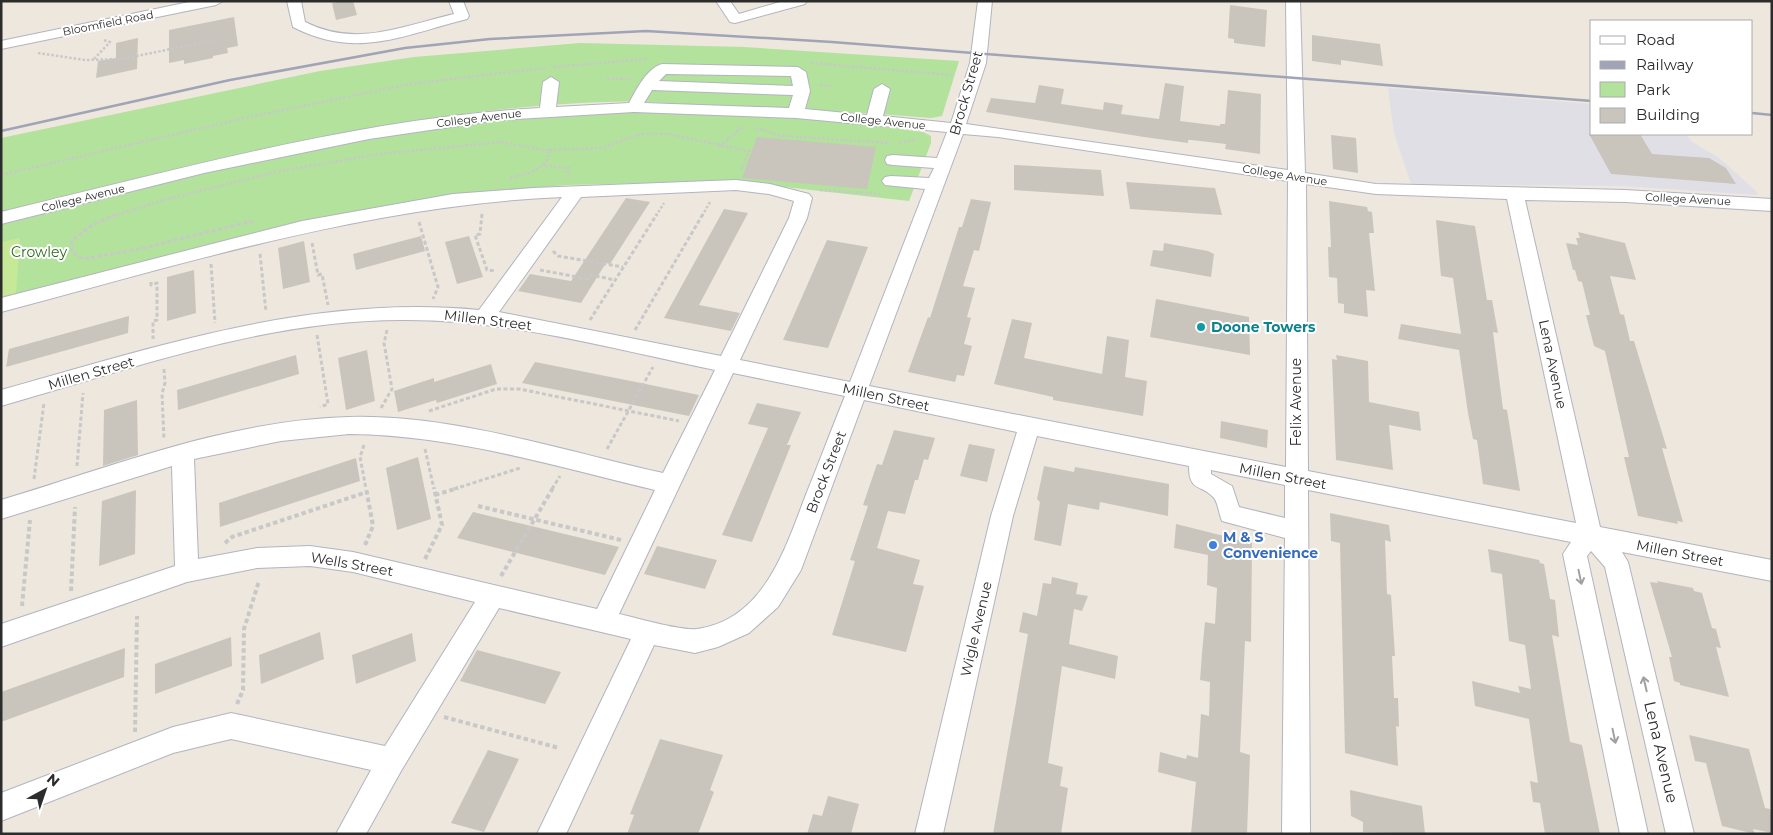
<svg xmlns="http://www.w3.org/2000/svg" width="1773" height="835" font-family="Montserrat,sans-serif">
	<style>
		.industrial { fill: #e1dfe6 }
		.green { fill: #b3e29c }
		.pitch { fill: #c6e998 }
		.building { fill: #c9c5bd }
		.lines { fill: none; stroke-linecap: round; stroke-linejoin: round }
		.minor-casing { stroke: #b2b4bf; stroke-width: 2 }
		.path-far2 { stroke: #c8c8c8; stroke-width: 2.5; stroke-dasharray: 2.5 2; stroke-linecap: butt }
		.path-far1 { stroke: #c8c8c8; stroke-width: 3; stroke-dasharray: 4 2.5; stroke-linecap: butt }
		.path { stroke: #c8c8c8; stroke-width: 4; stroke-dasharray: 4.5 3; stroke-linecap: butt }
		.minor { fill: #fff; fill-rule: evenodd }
		.rail { stroke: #a1a4b6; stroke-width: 2.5 }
		.oneway { stroke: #a0a0a0 }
		.culture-dot { fill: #0f9aa8; stroke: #fff; stroke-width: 2 }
		.shop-dot { fill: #3f7fe0; stroke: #fff; stroke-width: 2 }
		.labels { text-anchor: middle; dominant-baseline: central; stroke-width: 4; stroke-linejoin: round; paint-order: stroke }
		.far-street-label { font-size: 11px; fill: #2c2c2c; stroke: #fff }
		.street-label { font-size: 14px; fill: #2c2c2c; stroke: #fff }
		.park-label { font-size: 14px; fill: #2b691c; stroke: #fff }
		.culture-label { font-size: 14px; font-weight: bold; fill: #0d838f; stroke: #fff; text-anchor: start }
		.shop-label { font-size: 14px; font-weight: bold; fill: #366cbe; stroke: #fff; text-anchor: start }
		.near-street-label { font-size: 16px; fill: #2c2c2c; stroke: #fff }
	</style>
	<rect width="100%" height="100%" fill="#ede7de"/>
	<path class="industrial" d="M1388,88L1592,104V134H1686L1691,141L1719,158L1755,190L1758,195L1622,186L1411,184L1394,133Z"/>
	<path class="green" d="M580,43L744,47L959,61L942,116L931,118C857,112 784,108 709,105C675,104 640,100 605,102C400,109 200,164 1,212V138L320,71L414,57Z
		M592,113H672L826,120L923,132L931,136V143L909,201L731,181L566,185L445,196L320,217L1,299V224C148,189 295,146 445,126C494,120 543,117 592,113Z"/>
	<path class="pitch" d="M20,238L16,293L1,297V242Z"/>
	<path class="building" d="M342,1H353L357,15L336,20L332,3Z
		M1230,5L1267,10L1265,47L1234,43V39L1228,38Z
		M234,17L238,46L227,48L228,53L213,56V58L184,64V60L169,63V30Z
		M1312,35L1380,44L1383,66L1341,60V65L1312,61Z
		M138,38L137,69L96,78L98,61L116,58V43Z
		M1165,83L1184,86L1180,121L1220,126V124H1225L1228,90L1261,94L1260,154L1225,149L1226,144L1191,140H1188V143L1144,137L986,112L991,98L1035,103L1039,85L1064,89L1061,104L1103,110L1104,102L1123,105L1121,114L1159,119Z
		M1589,134H1640L1652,154L1709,158L1726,168L1736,184L1611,174Z
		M1331,135L1356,138L1358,173L1333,169Z
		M757,137L876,147L867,189L742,178Z
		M1014,165L1101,170L1104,196L1014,190Z
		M1126,182L1215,188L1222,215L1130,209Z
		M626,198L650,202L610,264L606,263L581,303L518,291L530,274L571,281Z
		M971,199L991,202L979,251L974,250L963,286L975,288L967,317L971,318L964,344L972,346L964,376L957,375L955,382L908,372L928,317L930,318L959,227H962Z
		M1329,201L1367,207L1368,211L1372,212L1374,233H1369L1375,291L1366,290L1368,317L1344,313V304L1338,303L1337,278L1329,277L1328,247H1331Z
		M724,209L748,213L699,305L740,313L731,331L664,318Z
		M1436,220L1475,226L1487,300H1492L1498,333L1493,332L1503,409L1507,410L1520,491L1483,484L1477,440L1473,439L1468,413L1459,350L1398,339L1401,324L1461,334L1453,278L1441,276Z
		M1578,232L1625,243L1636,280L1610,276L1620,314L1624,315L1630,341H1634L1667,449L1662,448L1683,522L1677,521L1678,524L1638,516L1624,457H1629L1605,351L1594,346L1586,315H1590L1582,282L1578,281L1575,270H1573L1566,243L1578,245L1576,238H1580Z
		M421,236L425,251L356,270L353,254Z
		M469,236L483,277L457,284L445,242Z
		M827,240L868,247L828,348L783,340Z
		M304,241L310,282L283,289L278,248Z
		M1164,243L1208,251L1214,254L1211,277L1150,266L1153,250L1163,251Z
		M194,270L196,313L167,321V277Z
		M1156,299L1249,317L1250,355L1150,337Z
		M129,316L128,333L6,367L9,349Z
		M1012,319L1032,323L1024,358L1102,374L1107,336L1129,340L1125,377L1147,381L1143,416L1053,400V397L994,384Z
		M367,350L375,401L346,410L338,358Z
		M296,355L299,374L178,410L177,390Z
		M1336,355L1368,361L1369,402L1419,412L1421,431L1389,425L1393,470L1336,460L1332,359L1337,360Z
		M535,362L636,382L699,395L689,416L522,383Z
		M491,364L497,384L437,403L436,400L398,412L394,391L434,378V382Z
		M137,400L138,455L103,466L104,410Z
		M757,403L801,412L787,445H791L752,542L722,535L768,428L748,424Z
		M1221,421L1268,430L1267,448L1220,438Z
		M894,430L935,438L928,460L924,459L918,480H915L905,514L888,511L877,548L920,560L913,584L924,586L906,652L832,635L855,561L850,560L868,506L863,505L877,464L882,465Z
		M969,444L995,449L987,482L960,476Z
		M418,457L431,519L397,530L386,468Z
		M356,458L360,481L220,527L219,503Z
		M1044,466L1074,472L1075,467L1169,484L1168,516L1100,502L1099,510L1068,504L1061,546L1034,540L1040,502L1037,499Z
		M136,490L135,554L99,566L102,501Z
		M473,512L523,524L619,547L605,575L457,538Z
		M1330,513L1389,525L1391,542L1385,540L1387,594L1391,595L1395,656H1392L1394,698H1398L1399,727L1396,726L1398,766L1345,753L1340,543L1331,541Z
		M1176,524L1252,543L1251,642L1245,641L1240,752L1250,755L1247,834H1191L1196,782L1158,772L1160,752L1186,759L1187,755L1198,758L1201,714L1209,716L1210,682L1200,680L1202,653L1205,622L1215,624L1217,588L1207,585L1208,555L1174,548Z
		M657,546L717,560L705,589L644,574Z
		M1488,549L1539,560L1540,563L1544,564L1550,599L1555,600L1559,637L1552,635L1570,742L1582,745L1600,834H1545L1540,803L1533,802L1530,781L1538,783L1529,719L1475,706L1472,681L1520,693L1518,686L1531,689L1525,645L1509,641L1502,574L1491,572Z
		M1052,577L1078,583L1076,594L1088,596L1082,611L1074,609L1069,644L1118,656L1115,679L1062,666L1048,763L1063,767L1060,786L1068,788L1061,834H993L1028,634L1019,632L1023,612L1037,616L1043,583L1051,584Z
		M1657,581L1693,588L1694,591L1702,593L1712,628L1716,629L1721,648L1716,647L1729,697L1680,685V683L1674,681L1669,657H1672L1650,582L1658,583Z
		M320,632L324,659L261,684L259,655Z
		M412,633L416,661L356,684L352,655Z
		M231,637L232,666L155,694V664Z
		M125,648L124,677L1,722V692Z
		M477,650L561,672L545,704L460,681Z
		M1689,735L1749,749L1765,808L1770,809L1772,817V833L1753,829L1755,834L1722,826L1706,763L1695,761Z
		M660,739L723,755L710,790L714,792L698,834H627L634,815L630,814Z
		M488,750L519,759L484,832L451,823Z
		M1350,790L1422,806L1425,834L1363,832V822L1351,816Z
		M828,796L859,804L851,834H807L813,814L822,816Z"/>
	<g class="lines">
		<defs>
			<path id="minor" d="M194,1H223L216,5L1,49V41Z
				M287,1H301L305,22C357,48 402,26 454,14L449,1H463L469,16L467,19C403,35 357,60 293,27Z
				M716,1H730L739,14L783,1H807L805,4L735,23L730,22Z
				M978,1H992L986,63L966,124L1288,170L1286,1H1300L1305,173L1376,184L1625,190L1772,199V211L1625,202L1525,200L1600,527L1772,560V581L1622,552L1628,562L1694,834H1666L1605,567L1591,551L1587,556L1648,834H1620L1563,554L1571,542L1308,490L1310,834H1282L1285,538L1222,521C1219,514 1218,503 1214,498C1201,483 1189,493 1189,466L1037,436L1013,516L943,834H915L991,516L1017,432L864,400L801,570L778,607L749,633L718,647L695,653L654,645L566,834H537L631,639L499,608L401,771L366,834H336L371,770L231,739L173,753L1,821V793L173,727L231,713L385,746L475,602L353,572L310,566L257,568L187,582L1,647V624L175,566L172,466L1,519V500C114,466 229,420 349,417C453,414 563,451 663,473L715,370C613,349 510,320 406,320C268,319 133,368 1,406V390C158,346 314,294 479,310L562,197C371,205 186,263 1,312V298L302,221L453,194L533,188L736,180L770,184L809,194L812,198L807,218L740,360L850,382L925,189L885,185L882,181L885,177L891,176L929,178L934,168L893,165L887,164L885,160L887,156L893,155L937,158L947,132L796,118L634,112L498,120L369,139L204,173L1,224V212C176,170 361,118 540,108L543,82L551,77L559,82L556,107L629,103C636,90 647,68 662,64L798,67L806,72L810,91L805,109L867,115L874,89L882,84L890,89L883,116L951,123L970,63ZM666,74L791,76L793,86L659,81ZM652,90L793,95L789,108L644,103ZM963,134L998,137L1288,181L1286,467L869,386ZM1306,184L1376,194L1507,199L1576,523L1308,471ZM736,190L769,194L794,201L789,218L721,356L499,312L581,197ZM733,373L845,396C832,428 820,460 807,492C786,546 765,620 697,629C680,631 638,618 619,614ZM349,434C454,435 554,466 655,490L597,609L353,552L310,546L257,548L198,559L194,459L281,441ZM1211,470L1285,485V518L1239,507L1232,486L1211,474Z"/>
		</defs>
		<use href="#minor" class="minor-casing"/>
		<path class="path-far2" d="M38,53L85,60L122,59L215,40
			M94,59L110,42L103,40
			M811,63L952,75
			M554,67L647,59
			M607,79H631
			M820,85L831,86
			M756,128L783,136L891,143
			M899,143L915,140
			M719,146L744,126
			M545,166L569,168L568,177
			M1,175L240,119L409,84L545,68
			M510,178C527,173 547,171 550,150
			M820,190L880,194
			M113,216L164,200L275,172L379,154L501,142L543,150L602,148L640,134H668L749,151L741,171
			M656,216L664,203
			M702,216L710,202"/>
		<path class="path-far1" d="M116,214L91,226L72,240V252L83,259L139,249L253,221
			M482,214L480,234L475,235L487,270L496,271
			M419,222L438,287L433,299
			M312,243L318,275L322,274L328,305
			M553,251L558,256L623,267
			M260,254L266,312
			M211,264L215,323
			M540,270L588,279L591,275L615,280
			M151,282V285L157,283V320L153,321V339
			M590,320L657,214
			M635,330L703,214
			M317,335L328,404L320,407
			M164,369L165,383L162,394L164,439
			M381,408L392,389L384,343L387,330
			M429,411L496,389H519L679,421
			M364,445L360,457L366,489
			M425,449L434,489
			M607,449L653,367
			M77,466L83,393
			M34,479L44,403
			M454,489L520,468
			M552,489L560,476"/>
		<path class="path" d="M435,495L458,488
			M478,506L621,540
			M225,543L232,537L367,492
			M365,545L373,526L366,488
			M425,559L442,525L434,488
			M501,576L553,488
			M71,591L75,507
			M22,606L30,520
			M237,704L243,690L244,629L259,581
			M444,717L559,748
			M135,732L137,616"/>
		<use href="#minor" class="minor"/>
		<path class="rail" d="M1752,113L1772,115
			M1,131L230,80L405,48L490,39L646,31L832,42L1592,101"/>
	</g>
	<defs><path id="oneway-shaft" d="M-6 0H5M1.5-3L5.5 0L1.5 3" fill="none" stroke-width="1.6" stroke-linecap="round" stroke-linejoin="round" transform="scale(1.25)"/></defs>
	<g class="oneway">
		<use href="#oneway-shaft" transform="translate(1580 577) rotate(78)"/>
		<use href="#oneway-shaft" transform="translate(1645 684) rotate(-103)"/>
		<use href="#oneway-shaft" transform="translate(1614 736) rotate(78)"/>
	</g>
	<circle class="culture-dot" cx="1201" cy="327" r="5"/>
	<circle class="shop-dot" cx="1213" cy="545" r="5"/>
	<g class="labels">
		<g class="far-street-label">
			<text transform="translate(108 23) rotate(-11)">Bloomfield Road</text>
			<text transform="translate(479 118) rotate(-7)">College Avenue</text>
			<text transform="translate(883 121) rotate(6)">College Avenue</text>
			<text transform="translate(1285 175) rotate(9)">College Avenue</text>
			<text transform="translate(83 198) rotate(-14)">College Avenue</text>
			<text transform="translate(1688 199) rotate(3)">College Avenue</text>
		</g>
		<g class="street-label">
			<text transform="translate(966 93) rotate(-74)">Brock Street</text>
			<text transform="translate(488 320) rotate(7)">Millen Street</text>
			<text transform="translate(1553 364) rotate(78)">Lena Avenue</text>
			<text transform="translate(91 373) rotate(-16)">Millen Street</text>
			<text transform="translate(886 397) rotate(12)">Millen Street</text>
			<text transform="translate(1296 402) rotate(-90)">Felix Avenue</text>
			<text transform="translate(826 472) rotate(-69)">Brock Street</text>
			<text transform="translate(1283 476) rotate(11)">Millen Street</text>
			<text transform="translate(1680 553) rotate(11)">Millen Street</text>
			<text transform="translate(352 564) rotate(10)">Wells Street</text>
			<text transform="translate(976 629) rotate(-77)">Wigle Avenue</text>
		</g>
		<g class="park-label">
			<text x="39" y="252">Crowley</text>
		</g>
		<g class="culture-label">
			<text x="1211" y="327">Doone Towers</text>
		</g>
		<g class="shop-label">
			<text x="1223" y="537">M &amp; S<tspan x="1223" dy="16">Convenience</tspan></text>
		</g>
		<g class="near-street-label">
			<text transform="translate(1661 752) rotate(77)">Lena Avenue</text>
		</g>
	</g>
	<rect width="1773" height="835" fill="none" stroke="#2c2c2c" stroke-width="5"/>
	<rect x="1590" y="20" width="162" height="115" fill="#ffffff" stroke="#ababab"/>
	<rect x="1600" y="36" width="25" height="8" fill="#ffffff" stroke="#ababab"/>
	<text x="1636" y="45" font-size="15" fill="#2c2c2c">Road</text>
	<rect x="1600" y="61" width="25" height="8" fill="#a1a4b6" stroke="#ababab"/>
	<text x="1636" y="70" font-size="15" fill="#2c2c2c">Railway</text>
	<rect x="1600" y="82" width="25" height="15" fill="#b3e29c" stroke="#ababab"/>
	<text x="1636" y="95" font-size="15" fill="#2c2c2c">Park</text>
	<rect x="1600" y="108" width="25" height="15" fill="#c9c5bd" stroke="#ababab"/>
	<text x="1636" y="120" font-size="15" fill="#2c2c2c">Building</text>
	<g transform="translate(45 790) rotate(40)" stroke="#ffffff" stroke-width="4" paint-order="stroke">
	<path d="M0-4L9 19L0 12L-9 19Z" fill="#2c2c2c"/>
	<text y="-8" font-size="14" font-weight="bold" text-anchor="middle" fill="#2c2c2c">N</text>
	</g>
</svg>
